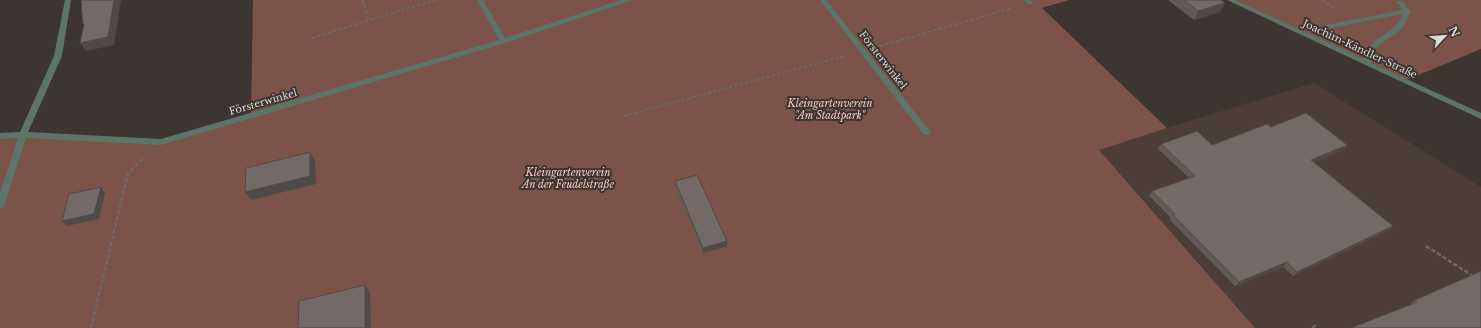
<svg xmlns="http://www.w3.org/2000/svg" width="1481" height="328" font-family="'Libre Baskerville',serif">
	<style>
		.built { fill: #4c3d39 }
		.green { fill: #7b5349 }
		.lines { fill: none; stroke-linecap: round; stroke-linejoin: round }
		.path-far1 { stroke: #6f6866; stroke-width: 2; stroke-dasharray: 3.5 2; stroke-linecap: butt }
		.path { stroke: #6f6866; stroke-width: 2.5; stroke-dasharray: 4.5 2; stroke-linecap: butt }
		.service { fill: #5d7468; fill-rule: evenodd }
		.wall { fill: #635a58 }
		.shaded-wall { fill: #504a47 }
		.building { fill: #736966; stroke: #504a47 }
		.labels { text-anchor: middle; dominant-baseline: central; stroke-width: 4; stroke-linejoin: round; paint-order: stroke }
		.street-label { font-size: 10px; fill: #dfd9d8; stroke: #3d3532 }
		.park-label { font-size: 10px; font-style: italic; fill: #fdc9bc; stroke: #3d3532 }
	</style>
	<rect width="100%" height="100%" fill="#3d3532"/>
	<path class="built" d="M1314,83L1481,187V328H1255L1098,149Z"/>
	<path class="green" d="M253,0H1069L1042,8L1167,128L1099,150L1255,328H0V136L161,142L251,116Z
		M1230,0H1481V49L1404,81Z"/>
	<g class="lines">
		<path class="path-far1" d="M362,0L369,20L436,0
			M1322,0L1334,8
			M312,38L369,20
			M880,46L1012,8
			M623,116L845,56"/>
		<path class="path" d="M1426,246L1473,276
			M91,328L128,173L143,159
			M1312,328L1317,324"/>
		<path class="service" d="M65,0H71L62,56L28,132L161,139L499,40L477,0H483L505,38L621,0H631L630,1L505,43L161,145L26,138L4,206L3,208L0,209V193L18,138L0,139V133L20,132L54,56Z
			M820,0H826L930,131L931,133L930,135H924Z
			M1024,0H1031L1033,3L1032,4H1028Z
			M1227,0H1235L1364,59C1364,39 1397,34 1403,14L1326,29L1323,27L1326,25L1403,10L1397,2L1398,1H1402L1410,11C1408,17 1406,23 1402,28C1391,40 1370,44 1371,63L1481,113V119Z"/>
	</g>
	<path class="wall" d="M1169,0H1221L1225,3L1220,12L1194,20L1169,1Z
		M1271,127L1347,145L1343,150L1314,162L1393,226L1388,231L1293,276L1283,267L1235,286L1170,220L1171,218L1149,196L1152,191L1189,178L1158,149L1161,144L1212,145Z
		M675,181L727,246L703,253L675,186Z
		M1415,300L1481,328L1410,304Z"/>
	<path class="shaded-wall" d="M114,0H121L114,45L86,51L80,43Z
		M1225,3L1220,12L1194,20L1198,11Z
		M1347,145L1343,150L1307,165L1311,160Z
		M310,152L315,161L316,184L251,200L245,192Z
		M101,187L105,193L99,219L67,226L62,221Z
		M1393,226L1388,231L1293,276L1297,272Z
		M727,241V246L703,253V248Z
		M1287,262L1283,267L1235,286L1239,282Z
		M365,285L370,293L371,328H365Z"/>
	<path class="building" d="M81,0H114L108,37L80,43L84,24H83Z
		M1184,0H1221L1225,3L1198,11Z
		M1306,113L1347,145L1311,160L1393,226L1297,272L1287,262L1239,282L1173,215L1175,214L1152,191L1195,176L1161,144L1197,131L1212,145L1267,124L1271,127Z
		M310,152V176L245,192L246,168Z
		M697,175L727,241L703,248L675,181Z
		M101,187L94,214L62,221L69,194Z
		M1481,271V328H1351L1417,302L1415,300Z
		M365,285V328H298L299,301Z"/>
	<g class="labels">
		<g class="street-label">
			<text transform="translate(1360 49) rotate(25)">Joachim-Kändler-Straße</text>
			<text transform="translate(883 60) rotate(52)">Försterwinkel</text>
			<text transform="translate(263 102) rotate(-16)">Försterwinkel</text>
		</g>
		<g class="park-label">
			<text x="830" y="103">Kleingartenverein<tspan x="830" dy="12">"Am Stadtpark"</tspan></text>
			<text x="568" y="172">Kleingartenverein<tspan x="568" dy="12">An der Feudelstraße</tspan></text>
		</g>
	</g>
	<g transform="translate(1445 36) rotate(64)" stroke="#3d3532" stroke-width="3" paint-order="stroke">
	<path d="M0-3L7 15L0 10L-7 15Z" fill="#dfd9d8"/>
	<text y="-6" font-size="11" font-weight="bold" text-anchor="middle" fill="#dfd9d8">N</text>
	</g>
</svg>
